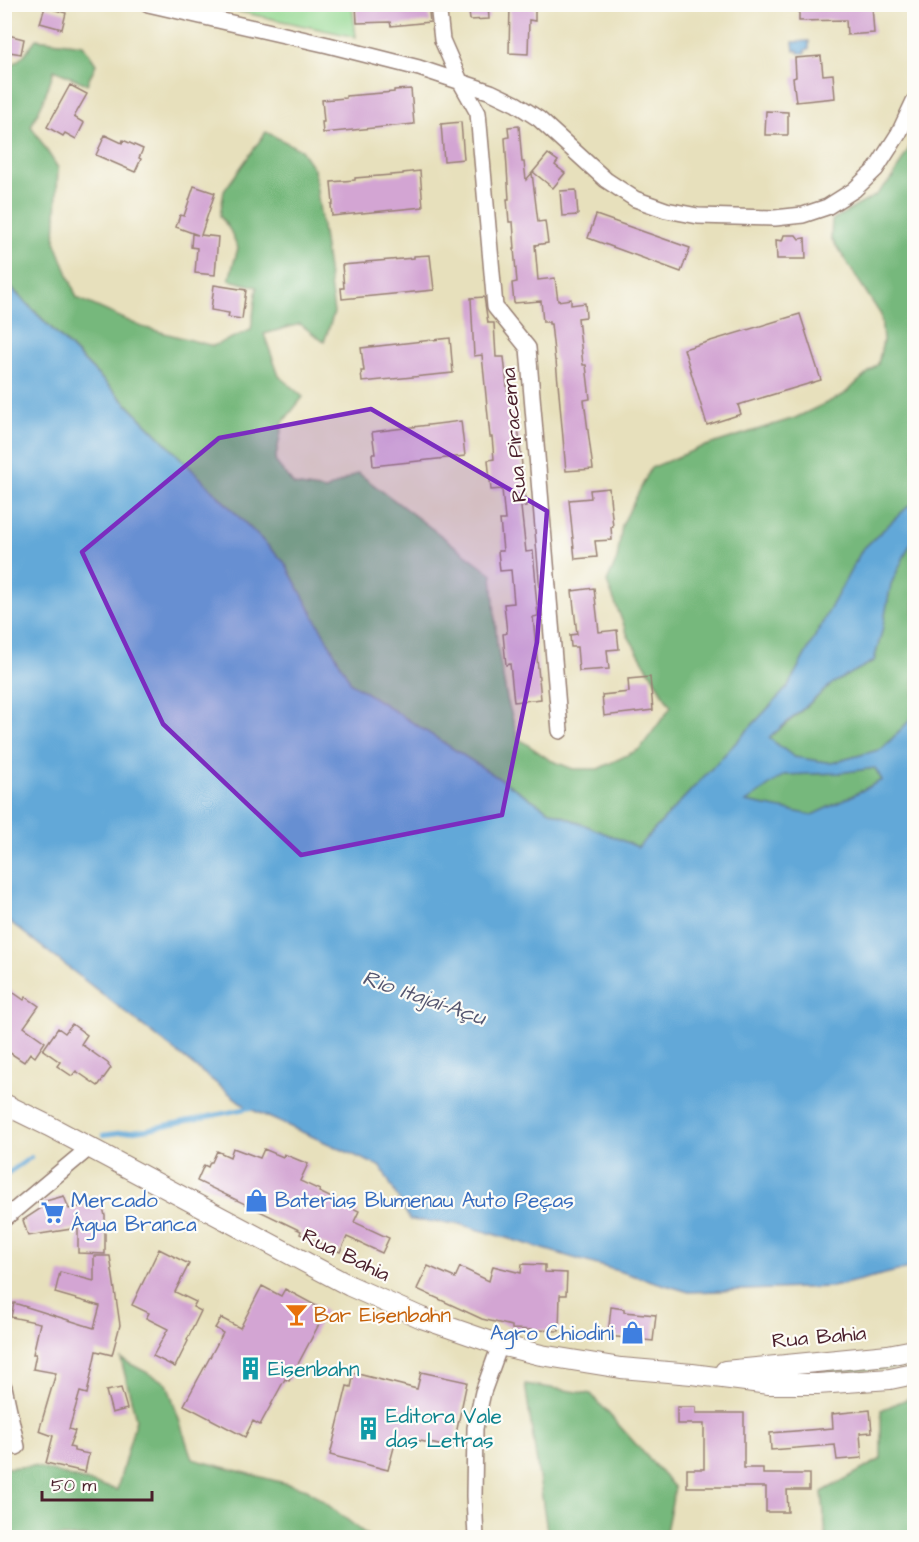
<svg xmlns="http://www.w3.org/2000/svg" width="919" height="1542" font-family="'Architects Daughter',sans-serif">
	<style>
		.green { fill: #93d891; stroke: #6e7c5e; stroke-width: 1.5 }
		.forest { fill: #76b87b; stroke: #606c53; stroke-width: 1.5 }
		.water { fill: #62a8d8; stroke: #566482; stroke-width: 1.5; fill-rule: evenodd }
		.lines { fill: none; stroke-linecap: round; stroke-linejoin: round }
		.stream { stroke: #62a8d8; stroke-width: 4.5 }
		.building { fill: #d3a5d3 }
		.minor-casing { stroke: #988074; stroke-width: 18 }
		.major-casing { stroke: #988074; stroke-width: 22 }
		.minor { stroke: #fff; stroke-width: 15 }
		.major { stroke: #fff; stroke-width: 20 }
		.marked { fill: #7b2cbf; fill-opacity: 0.2; stroke: #7b2cbf; stroke-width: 4.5; stroke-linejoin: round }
		.labels { text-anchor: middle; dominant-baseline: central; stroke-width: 4.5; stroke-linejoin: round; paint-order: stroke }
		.street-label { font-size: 21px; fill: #4a1f2b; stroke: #fdfcf7 }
		.shop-label { font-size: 21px; fill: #366cbe; stroke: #fdfcf7; text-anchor: start }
		.food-label { font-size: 21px; fill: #c56008; stroke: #fdfcf7; text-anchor: start }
		.culture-label { font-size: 21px; fill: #0d838f; stroke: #fdfcf7; text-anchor: start }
		.water-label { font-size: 22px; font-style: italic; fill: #545670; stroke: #fdfcf7 }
	</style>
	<rect width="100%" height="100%" fill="#fdfcf7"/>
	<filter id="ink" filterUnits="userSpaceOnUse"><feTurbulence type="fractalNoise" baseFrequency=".0167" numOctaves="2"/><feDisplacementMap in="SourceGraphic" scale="12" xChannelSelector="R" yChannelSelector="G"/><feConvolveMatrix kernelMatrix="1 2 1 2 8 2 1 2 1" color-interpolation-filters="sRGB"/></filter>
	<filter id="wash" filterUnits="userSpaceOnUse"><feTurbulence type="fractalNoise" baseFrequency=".008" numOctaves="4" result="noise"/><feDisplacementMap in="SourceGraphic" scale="24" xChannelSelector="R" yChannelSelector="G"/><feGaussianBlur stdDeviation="1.35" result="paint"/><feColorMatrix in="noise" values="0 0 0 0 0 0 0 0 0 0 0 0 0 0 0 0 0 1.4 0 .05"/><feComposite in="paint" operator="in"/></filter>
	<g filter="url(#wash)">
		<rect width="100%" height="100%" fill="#e7e0bc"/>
		<path class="green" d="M208,5H352L356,37Z
			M905,1360L906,1367L801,1375H745Z"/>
		<path class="forest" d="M36,39L83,45L96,64L87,84L54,70L42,104L31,126L58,168L55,241L77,298L142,327L213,346L251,330L257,287L229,280L238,248L230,230L220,216L224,191L266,132L301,150L314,169L334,313L324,342L300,324L264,334L279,376L303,397L283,422L275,461L294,485L326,490L358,473L492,574L497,645L507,699L518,738L550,760L573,769H598L640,749L671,707L628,636L607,582L617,559L622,525L651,468L699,448L795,418L843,395L878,364L883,341L881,315L831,238L832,220L875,196L893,177L914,139V501L862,550L787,688L638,847L548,810L351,683L284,562L5,281L4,73L24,55Z
			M914,536V716L882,749L832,763L794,757L769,738L790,721L833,683L874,661L882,631L891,584Z
			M875,768L882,780L844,800L812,815L745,802L784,775L839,773Z
			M121,1359L167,1383L192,1459L307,1489L367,1535L368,1537H5V1468L34,1466L117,1490L136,1419Z
			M525,1384L591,1394L675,1488L666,1531L668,1537H548Z
			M914,1396V1537H826L822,1492L881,1459V1410Z"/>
		<path class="water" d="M809,41V49L805,50V53H798V50L794,51L793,42Z
			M4,281L284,562L351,683L548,810L638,847L787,688L862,550L914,501V536L891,584L882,631L874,661L833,683L769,738L794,757L832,763L882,749L914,716V1267L832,1287L689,1292L459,1224L410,1220L381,1167L248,1108L5,918ZM875,768L882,780L844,800L812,815L746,802L784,775L839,773Z"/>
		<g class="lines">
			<path class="stream" d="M103,1135L148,1129L254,1107
				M4,1176L31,1157"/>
		</g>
		<g id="blocks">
			<path class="building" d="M356,4H428L430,22L391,26L390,22L357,23Z
				M468,4H488L489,19L470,20Z
				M510,4H535V21L529,20L528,54L509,53Z
				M799,4H830V8L872,5L874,33L847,35L846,20L799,21Z
				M45,7L66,13L62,29L40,23Z
				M4,34L24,39L21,54L4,51Z
				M821,56L823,75L833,74L835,98L796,102L793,78L796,77L795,58Z
				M70,85L87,94L74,117L84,123L76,139L65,133L63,136L47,127Z
				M411,89L414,124L323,133L322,122H324L322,100L346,98V96L394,92V90Z
				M766,111L788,112V135H765Z
				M461,122L464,159L444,161L441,124Z
				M519,126L522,162H524L526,180L532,173L538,222L545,221L548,243L535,245L538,280L555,278L558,301L571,299V305L585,303L586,317L578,318L583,365H586L590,399L584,400L593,469L566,471L556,361H555L551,324H549V322H543L541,301L514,303L512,283L517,282L514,249H515L513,222H509L507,199H509L505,138L509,137L508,127Z
				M105,135L122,143L123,140L143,149L139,158L141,159L135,172L96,155Z
				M548,154L558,161L555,165L565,173L553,188L533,172Z
				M420,171L423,207L332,216L331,204H333L331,182L355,180V178L403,174V173Z
				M194,186L215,193L201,235L218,237L215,275L195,273L197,248L191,247L192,234L198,235L176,227L180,215L184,216Z
				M576,190L578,215L562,216L560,191Z
				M596,215L690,248L681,272L588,238Z
				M784,235H796L799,239L805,238L806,259H777L776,240L782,241Z
				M430,255L434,290L342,299L341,288H344L342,265L366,263V262L414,258V256Z
				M214,285L246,290L242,319L228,317L229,313L211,310Z
				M484,297L488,323H494L496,357H504L508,396L515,395L526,506L521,507L526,552L533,551L536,583L535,584L538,616L533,617L541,699L514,702L510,664L506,665L503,634L507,633L504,604L514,603L511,570L500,571L498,551H503L500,520H505L502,489L491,490L488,460L494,459L492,437H490L482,355L474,356L471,298Z
				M800,314L821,380L738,405L741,414L707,425L684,349Z
				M450,338L453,373L362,382L361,371H364L361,348Z
				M461,421L465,456L373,466L372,454H375L372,432Z
				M609,488L613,527H611L612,540L595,541L597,557L575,559L569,500L591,498L590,490Z
				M594,588L599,632L617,630L619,649L607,650L609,669L579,671L577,647H571L570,635L577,634L572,591Z
				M650,677L653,710L604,716L602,695L629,692L628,679Z
				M4,986L24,1000L26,997L39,1006L24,1027L45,1042L35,1057L30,1053L24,1062L4,1049Z
				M72,1024L87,1035L81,1044L109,1064L108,1065L111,1068L98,1086L76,1071L72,1076L57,1066L60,1062L43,1050L58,1028L65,1033Z
				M233,1148L260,1158L264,1149L283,1157L284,1154L308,1164L300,1181L320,1190L319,1192L359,1211L354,1222L389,1238L382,1253L347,1237L340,1252L300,1234L301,1231L197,1181L204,1165L208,1167L210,1162H212L217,1151L230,1157Z
				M64,1196L69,1209L102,1202L105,1216V1254L78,1253V1228L28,1236L23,1220L43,1207L42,1202Z
				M159,1249L189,1264L175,1292L196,1302L193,1307L201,1311L187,1340L188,1341L175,1367L153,1356L168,1329L146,1318L149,1313L132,1305Z
				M94,1256H110L120,1325L112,1355L96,1351L87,1394L80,1392L69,1429L75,1431L69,1447L74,1448V1451L89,1454L85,1472L46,1463L53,1436L39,1431L56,1373L33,1369L36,1354H33L40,1323L11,1317L14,1303L94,1328L100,1306L55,1293L60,1272L94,1281Z
				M522,1264L545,1265V1272L567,1273L566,1295H560L559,1331L512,1329V1326L482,1319L417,1289L428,1266L455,1278L460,1267L489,1281L493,1266L521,1273Z
				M262,1286L281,1296L285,1289L326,1311L289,1381L285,1379L260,1425L253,1421L245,1437L184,1405L223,1333L215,1328L221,1318L240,1328Z
				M611,1307L624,1309V1312L656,1315L653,1341L608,1336Z
				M421,1372L467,1382L453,1448L397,1436L388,1470L330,1455L347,1386L351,1387L354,1373L417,1389Z
				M121,1388L127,1409L112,1413L106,1391Z
				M677,1407H696V1413H744V1468H763V1474H809V1490H787L788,1512H766V1487H687V1469H704V1424H677Z
				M870,1410L872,1432L860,1433L862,1458L837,1460L835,1445L771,1450L770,1433L833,1428L832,1414Z"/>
		</g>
	</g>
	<g filter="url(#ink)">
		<use href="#blocks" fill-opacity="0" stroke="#988074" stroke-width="1.5"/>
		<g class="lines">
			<defs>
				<path id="minor" d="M148,4L328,45L419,68L491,92L516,104L539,119L606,180L635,199L666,210L698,216L775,218L803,215L827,207L854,190L876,169L899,133L914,101
					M438,4L442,40L460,81L478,113L495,307L528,348L560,731
					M4,1219L89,1148
					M4,1387L17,1447
					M476,1538L474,1496L475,1428L483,1392L500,1345"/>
				<path id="major" d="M4,1104L49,1126L350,1286L422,1318L500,1345L541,1355L621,1368L692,1374L769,1384H817L890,1379L914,1374
					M725,1371L888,1355L914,1350"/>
			</defs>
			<use href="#minor" class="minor-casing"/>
			<use href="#major" class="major-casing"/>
			<use href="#minor" class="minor"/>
			<use href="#major" class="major"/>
		</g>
	</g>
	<path class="marked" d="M371,409L547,511L537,642L502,815L301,855L163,724L82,552L219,438Z"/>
	<defs>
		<symbol id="shop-bare" viewBox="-9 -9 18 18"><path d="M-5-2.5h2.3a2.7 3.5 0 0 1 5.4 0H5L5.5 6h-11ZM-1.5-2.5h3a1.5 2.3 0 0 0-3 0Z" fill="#3f7fe0" stroke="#fdfcf7" stroke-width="2.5" paint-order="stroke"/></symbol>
		<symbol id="supermarket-bare" viewBox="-9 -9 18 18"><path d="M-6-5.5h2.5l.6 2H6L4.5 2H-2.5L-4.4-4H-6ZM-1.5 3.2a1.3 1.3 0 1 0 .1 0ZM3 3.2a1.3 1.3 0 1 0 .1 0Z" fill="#3f7fe0" stroke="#fdfcf7" stroke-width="2.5" paint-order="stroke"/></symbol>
		<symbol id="bar-bare" viewBox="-9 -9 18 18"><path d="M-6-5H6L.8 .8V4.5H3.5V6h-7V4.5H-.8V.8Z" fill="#e8710a" stroke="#fdfcf7" stroke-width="2.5" paint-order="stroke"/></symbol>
		<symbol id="building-bare" viewBox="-9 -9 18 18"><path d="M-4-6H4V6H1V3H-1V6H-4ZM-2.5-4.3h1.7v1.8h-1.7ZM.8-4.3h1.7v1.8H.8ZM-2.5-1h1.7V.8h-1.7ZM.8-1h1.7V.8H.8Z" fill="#0f9aa8" stroke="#fdfcf7" stroke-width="2.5" paint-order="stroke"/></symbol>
	</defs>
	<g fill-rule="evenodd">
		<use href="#shop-bare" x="240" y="1184" width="33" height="33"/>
		<use href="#supermarket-bare" x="36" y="1196" width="33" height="33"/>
		<use href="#bar-bare" x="280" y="1298" width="33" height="33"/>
		<use href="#shop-bare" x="616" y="1316" width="33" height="33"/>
		<use href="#building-bare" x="234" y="1352" width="33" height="33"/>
		<use href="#building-bare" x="352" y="1412" width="33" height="33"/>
	</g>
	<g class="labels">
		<g class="street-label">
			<text transform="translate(514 435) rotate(-95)">Rua Piracema</text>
			<text transform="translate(346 1255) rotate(26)">Rua Bahia</text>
			<text transform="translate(819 1337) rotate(-5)">Rua Bahia</text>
		</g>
		<g class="shop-label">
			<text x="71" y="1200">Mercado<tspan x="71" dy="24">Água Branca</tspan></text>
			<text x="275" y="1200">Baterias Blumenau Auto Peças</text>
			<text x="614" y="1333" text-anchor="end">Agro Chiodini</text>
		</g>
		<g class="food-label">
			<text x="314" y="1315">Bar Eisenbahn</text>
		</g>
		<g class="culture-label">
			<text x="268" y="1369">Eisenbahn</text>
			<text x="386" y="1416">Editora Vale<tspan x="386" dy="24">das Letras</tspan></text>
		</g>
		<g class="water-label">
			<text transform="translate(424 998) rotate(19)">Rio Itajaí-Açu</text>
		</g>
	</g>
	<rect width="919" height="1542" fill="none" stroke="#fdfcf7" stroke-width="24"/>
	<path d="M42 1491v9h110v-9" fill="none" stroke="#4a1f2b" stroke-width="3"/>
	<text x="51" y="1491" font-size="18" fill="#4a1f2b" stroke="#fdfcf7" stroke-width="4.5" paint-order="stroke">50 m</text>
</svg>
